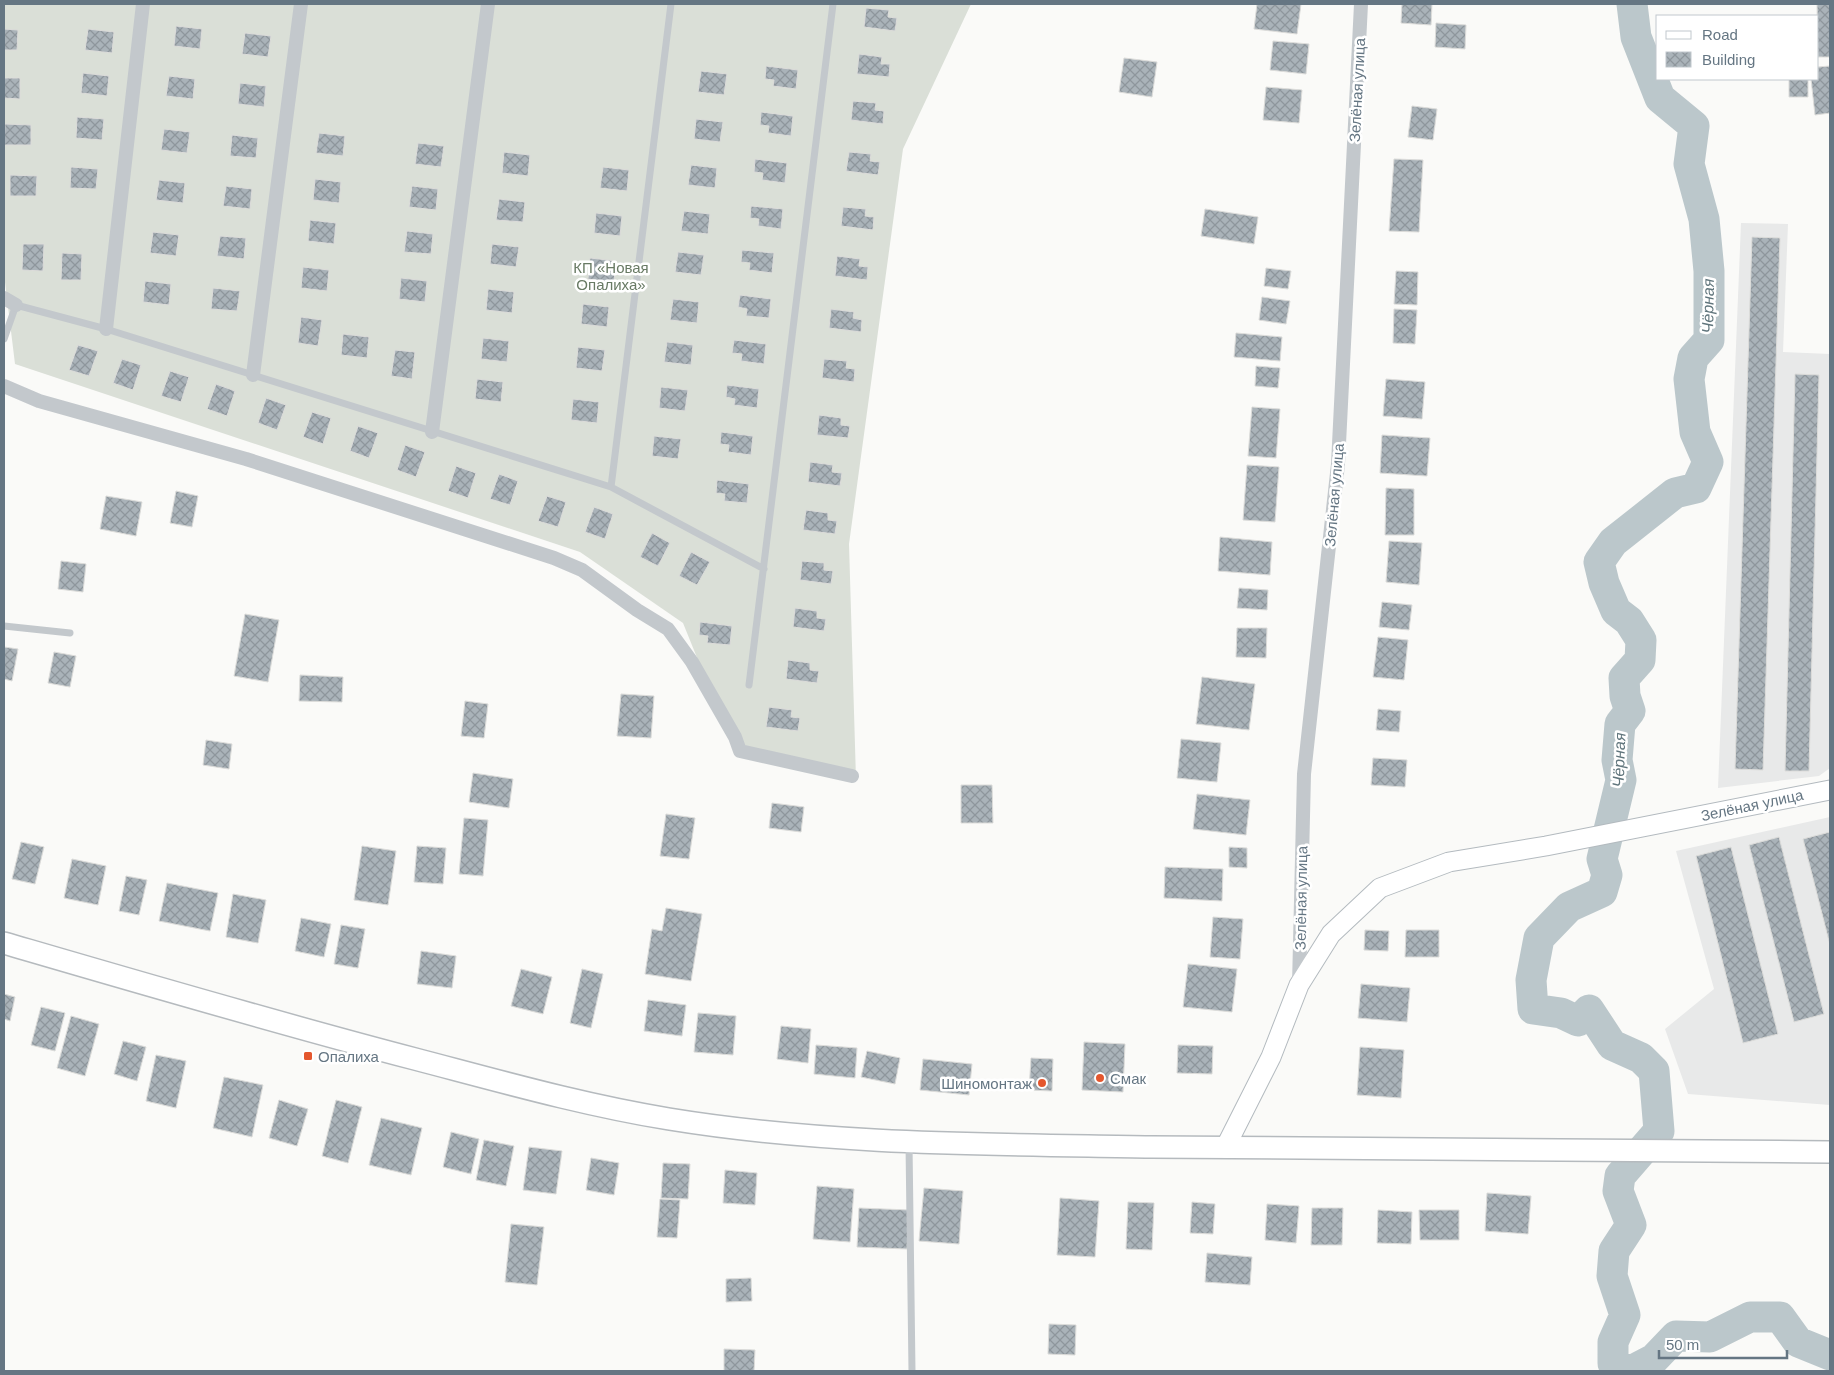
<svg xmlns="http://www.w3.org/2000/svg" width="1834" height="1375" font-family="Arial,sans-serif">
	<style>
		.built { fill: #e8e9e9 }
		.garden { fill: #dadfd7 }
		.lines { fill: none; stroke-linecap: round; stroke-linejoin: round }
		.river { stroke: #bbc7cb; stroke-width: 31 }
		.building { fill: url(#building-cross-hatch); stroke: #dcdcda }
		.secondary-casing { stroke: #b3babf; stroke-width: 21 }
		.primary-casing { stroke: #b5babe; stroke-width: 24 }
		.lane { stroke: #c3c8cc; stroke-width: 7 }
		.street { stroke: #c3c8cc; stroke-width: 14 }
		.secondary { stroke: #fff; stroke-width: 19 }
		.primary { stroke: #fff; stroke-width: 21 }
		.poi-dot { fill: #e4572e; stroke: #fff; stroke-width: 2 }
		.labels { text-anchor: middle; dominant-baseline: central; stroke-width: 5; stroke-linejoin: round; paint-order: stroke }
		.street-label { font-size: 15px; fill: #657683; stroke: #fff }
		.park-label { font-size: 15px; fill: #687a64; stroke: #fff }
		.poi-label { font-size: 15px; fill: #657683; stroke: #fff; text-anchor: start }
		.water-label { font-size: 16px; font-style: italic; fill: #60757c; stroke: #fff }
	</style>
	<defs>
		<pattern id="building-cross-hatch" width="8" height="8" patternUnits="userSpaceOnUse" patternTransform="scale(1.25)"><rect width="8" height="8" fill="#aab3b9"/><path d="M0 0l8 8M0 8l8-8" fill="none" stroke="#8e969c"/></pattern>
	</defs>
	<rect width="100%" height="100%" fill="#fafaf8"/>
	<path class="built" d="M1741,223L1788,224L1783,352L1830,354V768L1819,776L1718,788Z
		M1830,817V1105L1688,1094L1665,1029L1714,989L1676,851Z"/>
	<path class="garden" d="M4,4H971L903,149L849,544L856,779L736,754L683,623L580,552L15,364L4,274Z"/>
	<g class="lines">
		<path class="river" d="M1627,1371L1613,1363V1342L1625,1315L1612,1276L1614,1251L1631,1225L1618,1191L1620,1176L1659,1131L1654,1071L1641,1058L1612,1045L1589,1010L1578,1021L1561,1013L1533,1009L1531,980L1539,938L1569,907L1602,892L1607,875L1602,859L1621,780L1617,760L1620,724L1630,711L1625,696L1624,678L1640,660L1641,640L1629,621L1616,611L1604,583L1599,562L1613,542L1675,493L1696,488L1708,462L1695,432L1689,379L1693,358L1709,340V271L1704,219L1689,164L1694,126L1660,98L1636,37L1632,4
			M1631,1371L1654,1359L1676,1336L1710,1337L1750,1317H1780L1798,1342L1830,1355"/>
	</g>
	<path class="building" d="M1257,4H1301L1297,34L1254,29Z
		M1402,4H1432L1431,25L1401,23Z
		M1817,4H1830V57H1818Z
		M866,8L889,10L888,17L897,18L895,31L864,27Z
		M1436,23L1466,25L1465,49L1435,47Z
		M176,26L202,29L200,49L174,46Z
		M4,29L18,30L17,50H4Z
		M88,29L114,32L112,53L85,50Z
		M245,33L271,36L268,57L242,54Z
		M1273,41L1309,44L1306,74L1270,70Z
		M859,54L882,57L881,64H890L889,77L857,74Z
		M1124,58L1157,62L1152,97L1119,92Z
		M766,66L798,70L796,89L773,86L774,80L765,79Z
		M1830,66V113L1815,115L1811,79H1818V67Z
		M701,71L727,74L724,95L698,92Z
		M83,73L109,76L107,96L81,93Z
		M169,76L195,79L193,99L166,96Z
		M4,78H20V99L4,98Z
		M1789,79H1808V97H1789Z
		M240,83L266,86L264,107L238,104Z
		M1266,87L1302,90L1299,123L1263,120Z
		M853,101L876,103L875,110L884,111L883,124L851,120Z
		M1412,106L1437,109L1433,140L1408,137Z
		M761,112L793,116L791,136L768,133L769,126L760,125Z
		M77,117L104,119L102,140L76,138Z
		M696,119L723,122L720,142L694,139Z
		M5,124L31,125V145H4Z
		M164,129L190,132L187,153L161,150Z
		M319,133L345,136L343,156L316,153Z
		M232,135L258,138L256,158L230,156Z
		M418,143L444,146L441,167L415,164Z
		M504,152L530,155L528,176L502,173Z
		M849,152L871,154L870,161L880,162L878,175L846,171Z
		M755,159L787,163L785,183L762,180L763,173L754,172Z
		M1394,159L1423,160L1419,232L1389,231Z
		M691,165L717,168L715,188L688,185Z
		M71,167L98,169L96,189L70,188Z
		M603,167L629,170L627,191L600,188Z
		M10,175L37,176L36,196H10Z
		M315,179L341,182L339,203L313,200Z
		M159,180L185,183L183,203L156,200Z
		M226,186L252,189L250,209L223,206Z
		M412,186L438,189L436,210L409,207Z
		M499,199L525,202L523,222L496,220Z
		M751,206L783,209L781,229L758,226L759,219L750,218Z
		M843,207L866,209L865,216L874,217L873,230L841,226Z
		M1205,209L1258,217L1254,244L1201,236Z
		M684,211L710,214L708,234L681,231Z
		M596,213L622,216L620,236L594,233Z
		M310,220L336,223L334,244L308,241Z
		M407,231L433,234L431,254L404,252Z
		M153,232L179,235L176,256L150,253Z
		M220,236L246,238L244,259L217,256Z
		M1752,237L1780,238L1763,770L1735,769Z
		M23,244H44L43,271L22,270Z
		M492,244L519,247L516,267L490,264Z
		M742,250L774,253L772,273L749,270L750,263L741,262Z
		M678,252L704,255L701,275L675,272Z
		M62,253L82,254L81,280H61Z
		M837,256L860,259L859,266L868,267L867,280L835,276Z
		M590,258L616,261L614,282L588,279Z
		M303,267L329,270L327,291L301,288Z
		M1266,268L1291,271L1288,289L1264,286Z
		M1396,271L1418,272L1417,305L1394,304Z
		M401,278L427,281L425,302L399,299Z
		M145,281L171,284L169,305L143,302Z
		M213,288L240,291L237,311L211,309Z
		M488,289L514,292L512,313L486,310Z
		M740,295L771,299L769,318L746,316L747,309L738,307Z
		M1262,297L1290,301L1286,324L1259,320Z
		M673,299L699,302L697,323L670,320Z
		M583,304L609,307L607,327L581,324Z
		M831,309L854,312L853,318L862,320L861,332L829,328Z
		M1394,309L1417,310L1415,344L1393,343Z
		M301,317L322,320L318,346L298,343Z
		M1236,333L1282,337L1280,361L1234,357Z
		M343,334L369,337L367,358L341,355Z
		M483,338L509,341L507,362L481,359Z
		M734,340L766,344L764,364L741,361L742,354L732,353Z
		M667,342L693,345L691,365L664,362Z
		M78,345L98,351L89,376L69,370Z
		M578,347L605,350L602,371L576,368Z
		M395,350L415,352L412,379L391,376Z
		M122,359L141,365L133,390L113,383Z
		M824,359L847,361L846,368L855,369L854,382L822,378Z
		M1256,366L1280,368L1278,388L1255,386Z
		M170,371L189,377L181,402L161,396Z
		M1795,374L1819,375L1809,771H1785Z
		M477,379L503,382L501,402L475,399Z
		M1386,379L1425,382L1422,419L1383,416Z
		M216,384L235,391L227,416L207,409Z
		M727,385L759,389L757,408L734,405L735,399L726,397Z
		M661,387L688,390L685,411L659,408Z
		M266,398L286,405L277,430L258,423Z
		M573,399L599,402L597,423L571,420Z
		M1252,407L1280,409L1276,458L1248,456Z
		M312,412L331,418L323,444L303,437Z
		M819,415L841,418V425L850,426L848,438L817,435Z
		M358,426L378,433L369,458L350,451Z
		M721,432L753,436L751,455L728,452L729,445L720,444Z
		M1382,435L1430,438L1427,476L1380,473Z
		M654,436L681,439L678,459L652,456Z
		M405,445L425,452L416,477L397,470Z
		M810,462L833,465L832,472L842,473L840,486L808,482Z
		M1247,465L1279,467L1275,522L1243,520Z
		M456,466L476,473L468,498L448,491Z
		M499,474L518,481L510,505L490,499Z
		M717,480L749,484L747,503L724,501L725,494L716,493Z
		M1386,488L1414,489V535H1385Z
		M176,491L198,496L192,527L170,523Z
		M106,496L142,502L136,536L100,529Z
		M547,496L566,502L558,527L538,521Z
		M594,507L613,514L605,539L585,532Z
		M806,510L828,513V520L837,521L835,534L803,530Z
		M652,533L670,543L658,566L640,557Z
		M1220,537L1272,542L1270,575L1218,571Z
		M1389,541L1422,543L1419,585L1386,582Z
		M691,552L710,562L697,585L679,576Z
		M61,561L86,564L83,592L58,589Z
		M802,561L824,563V570L833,571L831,584L800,580Z
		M1239,588L1268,590L1267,610L1237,608Z
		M1382,602L1412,605L1409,630L1379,627Z
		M795,608L817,611V618L826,619L824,631L793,627Z
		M245,614L279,620L268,682L234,676Z
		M700,622L732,626L730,645L707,643L708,636L699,635Z
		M1237,628H1267L1266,658L1236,657Z
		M1378,637L1408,640L1404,680L1373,677Z
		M4,647L18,649L12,681L4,679Z
		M54,652L76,656L70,687L48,683Z
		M788,660L810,663V670L819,671L817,683L786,679Z
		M300,675L343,677L342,702L299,701Z
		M1202,677L1255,684L1249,730L1196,724Z
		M621,694L654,696L651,738L617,736Z
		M465,701L488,704L484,738L461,736Z
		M769,707L792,710L791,717L800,718L798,731L766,727Z
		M1378,709L1401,711L1399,732L1376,730Z
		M1181,739L1221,743L1217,782L1177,778Z
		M206,740L232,744L229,769L203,765Z
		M1373,758L1407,760L1405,787L1371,785Z
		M473,773L513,779L509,808L469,802Z
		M961,785H992L993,823H961Z
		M1197,794L1250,800L1246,835L1193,829Z
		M772,803L804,807L801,832L769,828Z
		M666,814L695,818L689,859L660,856Z
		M464,818L488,820L483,876L459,874Z
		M1830,832V945L1803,839Z
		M1779,837L1824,1014L1794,1022L1749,845Z
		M21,842L44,847L35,884L12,879Z
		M362,846L396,851L388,905L354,900Z
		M417,846L446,848L443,884L414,882Z
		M1229,847L1247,848V868L1229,867Z
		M1731,847L1778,1034L1743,1043L1696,856Z
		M72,859L106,866L98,905L64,898Z
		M1165,867L1223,869L1222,901L1164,898Z
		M126,876L147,880L139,915L119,911Z
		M167,883L218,893L210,931L159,921Z
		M233,894L266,900L258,943L226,937Z
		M666,908L702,914L691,981L645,974L652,929L662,931Z
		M1213,917L1243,919L1240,959L1210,957Z
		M301,918L331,924L324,957L295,951Z
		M341,925L365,929L358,968L334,964Z
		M1365,930L1389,931L1388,951L1364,950Z
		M1406,930H1439V957H1405Z
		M421,951L456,956L452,988L417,984Z
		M1188,964L1237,969L1232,1012L1183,1007Z
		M521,969L552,977L543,1014L511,1006Z
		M582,969L603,974L591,1028L570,1023Z
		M1361,984L1410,988L1407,1022L1358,1018Z
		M4,994L15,997L10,1021L4,1019Z
		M648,1000L686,1005L682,1036L644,1031Z
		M41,1007L65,1013L55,1051L31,1045Z
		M698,1013L736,1016L733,1055L694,1052Z
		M71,1016L99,1024L85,1076L57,1068Z
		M781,1026L811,1029L808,1063L777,1059Z
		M123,1041L146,1047L137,1081L114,1074Z
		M1084,1042L1125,1044L1123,1092L1082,1090Z
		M816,1045L857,1048L855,1078L814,1074Z
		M1178,1045L1213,1046L1212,1074L1177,1073Z
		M1360,1047L1404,1050L1401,1098L1357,1095Z
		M867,1051L900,1058L895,1084L861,1077Z
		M156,1055L186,1061L176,1108L146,1101Z
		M1031,1058L1053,1059L1052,1091L1029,1090Z
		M923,1059L972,1064L969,1095L920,1090Z
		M224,1077L263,1085L252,1137L213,1128Z
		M279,1100L308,1109L297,1146L269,1138Z
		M336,1100L362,1107L348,1163L322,1156Z
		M381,1118L422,1128L411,1175L369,1165Z
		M451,1132L479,1139L471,1174L443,1167Z
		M484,1140L514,1146L506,1186L476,1180Z
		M529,1147L562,1151L556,1194L523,1190Z
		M591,1158L619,1163L614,1195L586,1190Z
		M663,1163L690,1164L688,1199L661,1198Z
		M725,1170L757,1173L755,1205L723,1203Z
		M817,1186L854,1189L850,1242L813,1239Z
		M924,1188L963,1191L959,1244L919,1241Z
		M1487,1193L1531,1196L1528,1234L1485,1231Z
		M1060,1198L1099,1201L1095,1257L1057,1255Z
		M660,1199L680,1200L677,1238L657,1237Z
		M1128,1202L1154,1203L1152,1250L1126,1249Z
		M1192,1202L1215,1204L1213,1234L1190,1233Z
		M1267,1204L1299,1206L1296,1243L1265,1240Z
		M859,1208L909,1210L907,1249L857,1247Z
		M1312,1208H1343L1342,1245H1311Z
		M1378,1210L1412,1212L1411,1244L1377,1243Z
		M1419,1210H1459V1240H1420Z
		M511,1224L544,1227L537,1285L505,1282Z
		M1207,1253L1252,1257L1250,1285L1205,1282Z
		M751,1278L752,1301L726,1302V1279Z
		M1049,1324L1076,1325L1075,1355L1048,1354Z
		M724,1349L755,1350L754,1371H724Z"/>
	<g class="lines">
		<defs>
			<path id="secondary" d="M1225,1148L1271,1057L1299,985L1331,934L1380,888L1449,862L1546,846L1830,790"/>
			<path id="primary" d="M4,943C141,983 277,1023 415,1059C499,1081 583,1105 669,1119C828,1145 990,1144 1151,1147C1378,1150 1604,1149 1830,1152"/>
		</defs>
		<use href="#secondary" class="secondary-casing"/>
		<use href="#primary" class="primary-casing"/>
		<path class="lane" d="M4,339L16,305L106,329L611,487L764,569
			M611,487L671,4
			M4,626L70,633
			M749,685L833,4
			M909,1144L912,1371"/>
		<path class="street" d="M4,298L16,305
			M106,329L143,4
			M253,375L301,4
			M4,386L39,401L246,459L554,558L582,570L637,610L668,629L692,662L735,737L740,751L852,776
			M432,432L488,4
			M1299,985L1304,774L1338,464L1361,4"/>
		<use href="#secondary" class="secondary"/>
		<use href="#primary" class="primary"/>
	</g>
	<g class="poi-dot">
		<rect x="303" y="1051" width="10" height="10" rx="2.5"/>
		<circle cx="1100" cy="1078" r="5"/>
		<circle cx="1042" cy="1083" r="5"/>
	</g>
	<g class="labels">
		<g class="street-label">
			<text transform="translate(1357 90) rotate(-87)">Зелёная улица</text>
			<text transform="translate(1334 495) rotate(-85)">Зелёная улица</text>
			<text transform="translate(1752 805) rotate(-12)">Зелёная улица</text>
			<text transform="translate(1301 898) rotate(-89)">Зелёная улица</text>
		</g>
		<g class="park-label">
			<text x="611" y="267">КП «Новая<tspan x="611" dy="17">Опалиха»</tspan></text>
		</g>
		<g class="poi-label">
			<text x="318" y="1056">Опалиха</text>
			<text x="1110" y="1078">Смак</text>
			<text x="1032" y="1083" text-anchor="end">Шиномонтаж</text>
		</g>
		<g class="water-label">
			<text transform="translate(1708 306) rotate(-89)">Чёрная</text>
			<text transform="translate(1619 760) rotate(-88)">Чёрная</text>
		</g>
	</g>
	<rect width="1834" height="1375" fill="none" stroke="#657683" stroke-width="10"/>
	<rect x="1656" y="15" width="162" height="65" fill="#ffffff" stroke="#c1c8cd"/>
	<rect x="1666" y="31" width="25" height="8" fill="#ffffff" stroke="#c1c8cd"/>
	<text x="1702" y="40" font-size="15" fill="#657683">Road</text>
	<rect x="1666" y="52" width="25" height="15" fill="url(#building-cross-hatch)" stroke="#c1c8cd"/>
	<text x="1702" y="65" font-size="15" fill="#657683">Building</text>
	<path d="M1659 1350v8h128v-8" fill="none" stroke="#657683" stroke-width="2.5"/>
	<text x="1666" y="1350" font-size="15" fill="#657683" stroke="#ffffff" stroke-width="4" paint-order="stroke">50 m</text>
</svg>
